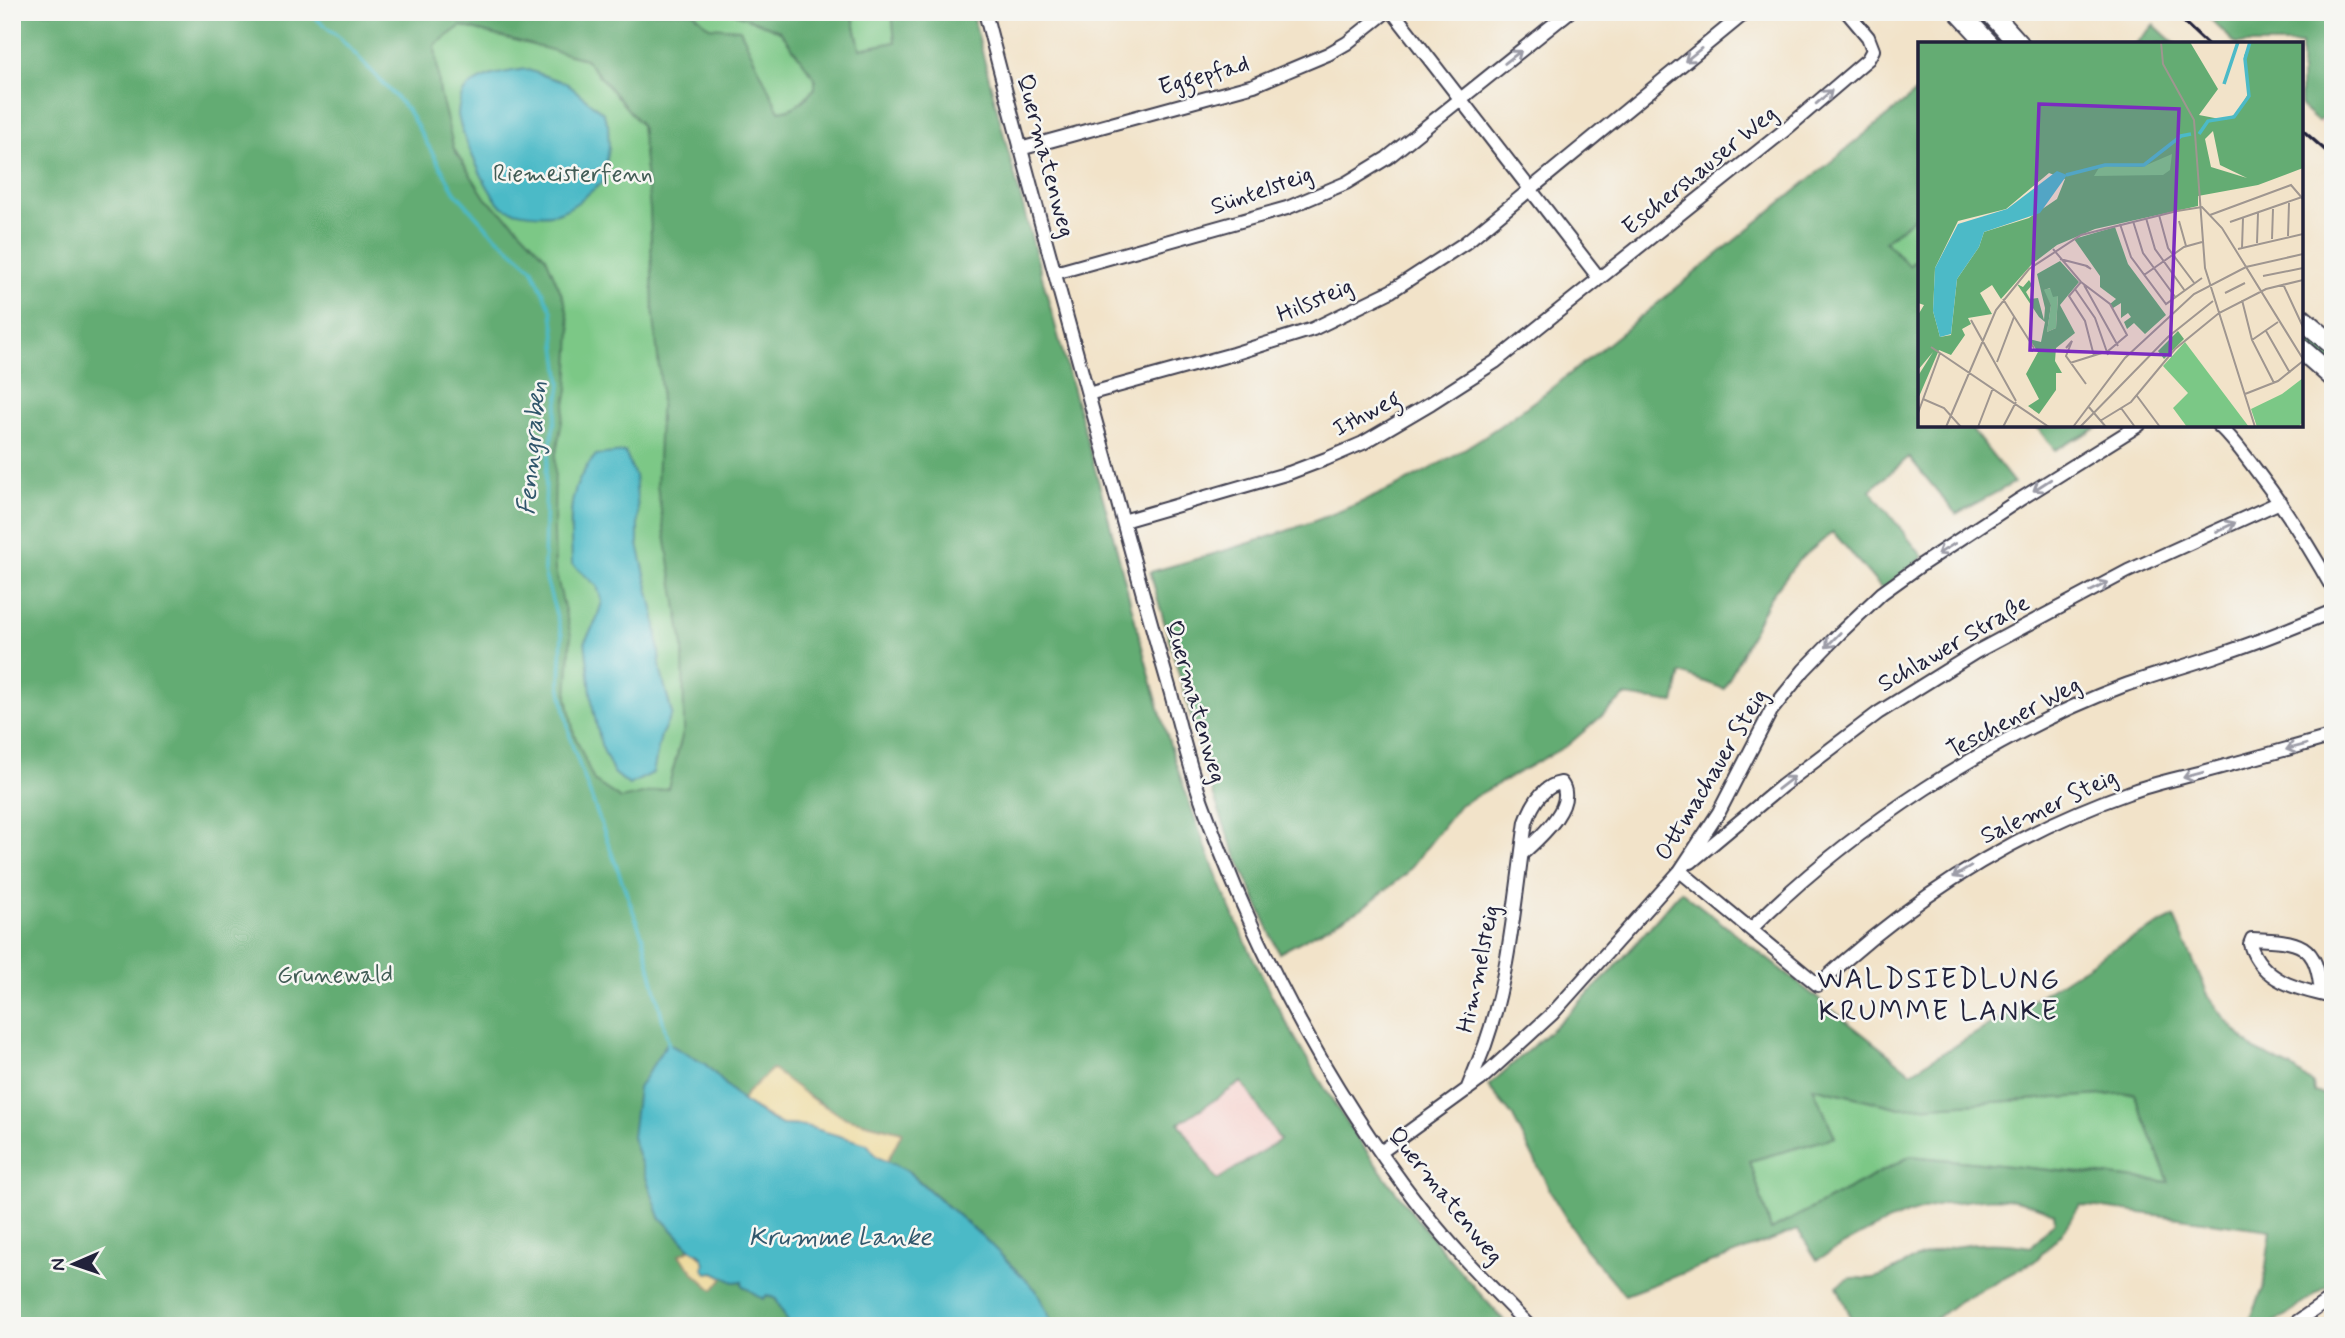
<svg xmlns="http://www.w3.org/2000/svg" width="2345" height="1338" font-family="Mynerve,sans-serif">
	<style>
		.built { fill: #f7d0cc }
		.green { fill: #7bc886; stroke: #4e7560; stroke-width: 2 }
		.forest { fill: #64ac73; stroke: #436757; stroke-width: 2; fill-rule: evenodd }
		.sand { fill: #eeda9e; stroke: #887e6c; stroke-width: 2 }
		.water { fill: #4cbac7; stroke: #376e81; stroke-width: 2 }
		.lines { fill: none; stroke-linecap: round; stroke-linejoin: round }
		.stream { stroke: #4cbac7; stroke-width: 3.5 }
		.minor-casing { stroke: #413f50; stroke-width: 16 }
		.secondary-casing { stroke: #413f50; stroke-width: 23 }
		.minor { stroke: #fff; stroke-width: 12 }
		.secondary { stroke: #fff; stroke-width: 19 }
		.rail { stroke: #22223b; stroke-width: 3.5 }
		.oneway { stroke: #9c9ca7 }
		.labels { text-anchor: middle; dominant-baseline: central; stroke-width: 5; stroke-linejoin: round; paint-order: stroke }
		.street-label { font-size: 24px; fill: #22223b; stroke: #f6f6f2 }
		.park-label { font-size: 24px; fill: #415c55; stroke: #f6f6f2 }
		.water-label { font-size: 26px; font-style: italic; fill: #31576c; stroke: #f6f6f2 }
		.quarter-label { font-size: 28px; letter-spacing: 2px; fill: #22223b; stroke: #f6f6f2 }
		.inset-river { fill: none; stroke: #4cbac7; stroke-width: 3.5 }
		.inset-road { fill: none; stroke: #9f9690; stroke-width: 2 }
		.view { fill: #7b2cbf; fill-opacity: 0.15; stroke: #7b2cbf; stroke-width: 3.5 }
		.inset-edge { fill: none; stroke: #22223b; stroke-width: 3.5 }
	</style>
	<rect width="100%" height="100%" fill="#f6f6f2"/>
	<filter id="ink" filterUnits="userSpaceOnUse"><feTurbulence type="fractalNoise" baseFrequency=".0143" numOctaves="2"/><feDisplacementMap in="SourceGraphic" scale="14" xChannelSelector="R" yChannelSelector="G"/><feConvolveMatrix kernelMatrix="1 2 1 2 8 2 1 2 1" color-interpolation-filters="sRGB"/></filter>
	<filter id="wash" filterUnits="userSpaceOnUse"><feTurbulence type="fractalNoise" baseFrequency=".00686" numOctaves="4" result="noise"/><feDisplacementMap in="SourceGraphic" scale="28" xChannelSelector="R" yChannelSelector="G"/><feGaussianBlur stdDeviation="1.57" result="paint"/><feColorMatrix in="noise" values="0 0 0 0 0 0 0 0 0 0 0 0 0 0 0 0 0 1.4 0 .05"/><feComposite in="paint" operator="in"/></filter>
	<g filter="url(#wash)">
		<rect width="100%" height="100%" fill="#f2e3c9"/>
		<path class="built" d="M2333,110V135L2318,122Z
			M1242,1082L1280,1140L1217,1181L1179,1122Z"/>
		<path class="green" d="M279,12H549L686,138L722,653L656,1027Z
			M693,12H731L780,31L815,78V88C804,100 796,110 779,111L709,27Z
			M852,12H892L896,42L860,49Z
			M1920,213V267L1914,262L1909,267L1885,241Z
			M2301,329L2333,356V367L2301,340Z
			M1813,1087L1900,1108L2134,1093L2169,1182L1911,1156L1771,1230L1750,1161L1835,1137Z"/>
		<path class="forest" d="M12,12H693L709,27L740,29L779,111C796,110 804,100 815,88V78L780,31L731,12H852L860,49L895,42L892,12H972C1012,171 1056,329 1100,487C1130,595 1154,707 1193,813C1264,1013 1365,1171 1509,1326H1054L1036,1290L985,1239L907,1170L887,1162L902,1132L846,1118L797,1089L747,1093L742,1101L705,1064L632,1137L660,1217L691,1249L679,1255L713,1289L724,1276L734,1282L742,1281L743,1286L763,1299L767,1295L776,1299L790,1326H12ZM461,26L585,59L641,125L650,210L653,307L661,389L657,486L683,646L684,729L668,788L621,799L594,781L574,734L567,697L571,635L555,570L554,532L555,459L568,389L571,330L565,302L546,257L514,223L486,199L454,149L440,93L435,45ZM1242,1082L1280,1140L1217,1180L1179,1123Z
			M2203,12H2333V110L2318,122L2301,107V44H2236Z
			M2154,25L2175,44H2135Z
			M1920,89V213L1885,241L1909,266L1914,261L1920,267V425H1968L2014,483L1956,514L1909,457L1870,490L1923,557L1882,589L1833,532L1798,561L1769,599L1724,689L1681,673L1674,703L1625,696L1568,745L1460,805L1405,875L1361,909L1279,953L1230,841L1213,794L1150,572C1241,547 1329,521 1413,478C1503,432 1580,366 1658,303C1745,232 1832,161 1920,89Z
			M2035,425H2103L2055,450Z
			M1681,891L1911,1072L2057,985L2114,948L2174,917L2209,997L2226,1020L2253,1049L2294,1069L2313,1084L2314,1092L2333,1097V1282L2270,1326H2248L2263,1289L2271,1230L2080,1205L2062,1233L2035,1261L1959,1301L1927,1326H1855L1837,1286C1858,1270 1859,1283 1877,1277C1893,1272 1907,1261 1922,1256C1956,1243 1995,1241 2031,1247L2055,1221L2054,1213C2041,1208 2028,1202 2014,1200C1998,1197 1981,1199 1965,1201C1908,1207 1866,1231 1817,1260L1798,1230L1625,1295L1585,1249L1555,1200L1512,1115L1488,1086L1551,1030L1611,972ZM1813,1087L1900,1108L2134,1093L2169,1182L1911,1156L1771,1230L1750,1161L1835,1137Z"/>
		<path class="sand" d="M772,1069L815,1101L846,1118L902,1132L887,1162L877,1157L867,1144L805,1126L782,1125L742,1101L747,1093Z
			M691,1249C704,1257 709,1269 724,1276L713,1290L697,1276L679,1255Z"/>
		<path class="water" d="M525,69L566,83L603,113L608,124L609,148L603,182C589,192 577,206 560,212C547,217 513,214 502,206C488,195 461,134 458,115C458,108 461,94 465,90C480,74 505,73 525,69Z
			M625,452L635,476L638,510V544L655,618L661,672L672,714L661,735L653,773L629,785L613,772L601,745L593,709L585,641L596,621L602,602L597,586L572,564C571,519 564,491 596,455Z
			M667,1043L705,1064L742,1101L768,1118L782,1125L805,1126L867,1144L877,1157L906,1170L985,1239L1036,1290L1054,1326H790L776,1299L767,1295L763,1299L743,1286L742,1281L734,1282L714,1272L707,1273L703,1268L705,1263L701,1255L691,1249L660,1217L632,1137L638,1088Z"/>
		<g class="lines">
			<path class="stream" d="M308,12L340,38L407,109L455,192L488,229L532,268L552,311L561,385L546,471L544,572L562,635L560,684L571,742L643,938L669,1046"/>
		</g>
	</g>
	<g filter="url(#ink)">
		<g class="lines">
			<defs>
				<path id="minor" d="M985,12C1025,169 1069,325 1112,481C1131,551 1150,621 1170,690C1180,727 1189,766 1202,802C1254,947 1326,1085 1421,1208C1454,1250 1492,1288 1529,1326
					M1393,12L1599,278
					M1020,149L1254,85L1328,54L1347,43L1386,12
					M1055,273L1287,208L1346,183L1387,158L1569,12
					M1088,394L1233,354L1313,329L1391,291L1465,243L1746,12
					M2218,425C2232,437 2242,452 2253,466C2283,505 2309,546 2333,589
					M1123,521L1289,473L1326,459L1363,443L1431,403L1495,362L1526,337L1785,130L1868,59L1873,50L1868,37L1847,12
					M1691,862L1782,786L1878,713L1976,652L2128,571L2280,502
					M1680,871L1818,985C1908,901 2011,834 2128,793C2151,784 2176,779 2199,773C2244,761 2288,749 2333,736
					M1752,928C1849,830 1993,735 2123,686C2156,674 2190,665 2224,653C2261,641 2297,626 2333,611
					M2321,994C2317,942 2300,941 2252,939L2250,944C2261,981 2299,990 2333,997
					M1467,1090C1473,1075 1479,1060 1485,1045C1510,974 1515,896 1526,822C1532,805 1542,786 1561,783C1578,805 1538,839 1523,853
					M1381,1152L1480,1080L1553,1013L1680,871L1719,812L1771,711L1804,670L1840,633L1882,593L1921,565L2019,500L2139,425
					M2291,1326L2327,1301"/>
				<path id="secondary" d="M1959,12L1989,44
					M1990,12L2019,44
					M2301,318L2333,345
					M2301,349L2333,377"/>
			</defs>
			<use href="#minor" class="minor-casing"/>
			<use href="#secondary" class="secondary-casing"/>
			<use href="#minor" class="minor"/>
			<use href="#secondary" class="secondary"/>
			<path class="rail" d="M2173,12L2207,44
				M2301,129L2333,157"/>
		</g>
		<defs><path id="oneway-shaft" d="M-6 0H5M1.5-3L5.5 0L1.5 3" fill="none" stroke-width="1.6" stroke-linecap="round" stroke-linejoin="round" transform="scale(1.75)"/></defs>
		<g class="oneway">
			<use href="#oneway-shaft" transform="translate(1693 55) rotate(141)"/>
			<use href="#oneway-shaft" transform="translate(1513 57) rotate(-38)"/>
			<use href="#oneway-shaft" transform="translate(1824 97) rotate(-41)"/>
			<use href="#oneway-shaft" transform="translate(2042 485) rotate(147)"/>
			<use href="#oneway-shaft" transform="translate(2226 527) rotate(-25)"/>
			<use href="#oneway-shaft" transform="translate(1946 549) rotate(148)"/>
			<use href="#oneway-shaft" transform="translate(2099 587) rotate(-27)"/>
			<use href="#oneway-shaft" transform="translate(1833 640) rotate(134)"/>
			<use href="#oneway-shaft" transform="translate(2296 747) rotate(165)"/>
			<use href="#oneway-shaft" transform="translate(2193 775) rotate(165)"/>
			<use href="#oneway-shaft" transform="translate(1786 783) rotate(-38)"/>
			<use href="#oneway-shaft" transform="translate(1962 872) rotate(149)"/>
		</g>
	</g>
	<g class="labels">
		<g class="street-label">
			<text transform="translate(1204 76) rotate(-16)">Eggepfad</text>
			<text transform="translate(1045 156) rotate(75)">Quermatenweg</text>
			<text transform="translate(1700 171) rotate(-39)">Eschershauser Weg</text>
			<text transform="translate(1262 191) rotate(-19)">Süntelsteig</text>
			<text transform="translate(1315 301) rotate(-23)">Hilssteig</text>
			<text transform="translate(1367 414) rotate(-28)">Ithweg</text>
			<text transform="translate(1954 644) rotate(-30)">Schlawer Straße</text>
			<text transform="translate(1195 702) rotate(74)">Quermatenweg</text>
			<text transform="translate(2014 718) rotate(-28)">Teschener Weg</text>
			<text transform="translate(1712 775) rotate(-59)">Ottmachauer Steig</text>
			<text transform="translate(2049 807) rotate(-25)">Salemer Steig</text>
			<text transform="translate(1479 969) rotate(-78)">Himmelsteig</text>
			<text transform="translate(1445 1196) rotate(51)">Quermatenweg</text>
		</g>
		<g class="park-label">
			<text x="573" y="174">Riemeisterfenn</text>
			<text x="335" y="975">Grunewald</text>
		</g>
		<g class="water-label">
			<text transform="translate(533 448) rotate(-85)">Fenngraben</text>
			<text x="840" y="1238">Krumme Lanke</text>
		</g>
		<g class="quarter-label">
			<text x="1939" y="980">WALDSIEDLUNG<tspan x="1939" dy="32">KRUMME LANKE</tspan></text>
		</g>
	</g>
	<g transform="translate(1918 42)">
		<rect width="385" height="385" fill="#f2e3c9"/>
		<path d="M252,104L272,113L244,138L190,140L159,130ZM133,246L140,253L138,286L129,290L133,263L125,248ZM267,300L331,385H269L255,366L270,351L245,324ZM385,336V380L380,385H339L333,367L364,352Z" fill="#7bc886"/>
		<path d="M0,0H272L300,47L281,73L307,78L319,71L330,52L326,14L332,0H385V126L340,143L280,154V164L177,187L139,203L114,222L83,257L74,243L62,251L74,272L50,276L53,282L44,287L47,293L33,313L21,308L0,357V334L15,310L0,328V273L6,263L0,261ZM295,89L302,123L329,136L293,125L287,97ZM254,112L252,128L245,133L176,134L182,124L224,125ZM131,131L147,137L139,157L111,176L66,190L61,205L39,237L33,293L22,295L15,269L17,226L40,179L88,167ZM197,185L210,222L248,273L227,292L216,281L209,287L206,280L213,275L210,271L203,276V261L195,266L192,262L198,257L182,245V234L156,197ZM142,219L161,240L142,263L157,291L138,306L137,319L144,331H138V348L121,372L110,364L121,357L108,332L120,310L111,297L123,300L127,280L121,275L99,242L105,245L111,238L114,243L108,250L112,257L120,256L126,278L127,266L119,232ZM132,246L135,255L140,254L138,286L129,290L133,263L126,248ZM260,289L266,297L246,317L240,309Z" fill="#64ac73" fill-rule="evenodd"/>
		<path d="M139,129L149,133L122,171L66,190L61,205L39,237L33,292L22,295L15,269L17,226L40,182L89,167Z" fill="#4cbac7"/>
		<path class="inset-river" d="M306,42L320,0M281,92L290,79L316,75L331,54L327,17L332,0M148,133L187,123H226L263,94L273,92"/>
		<path class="inset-road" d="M243,0L245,22L276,78L287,226L337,385M241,173L250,206L277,242M292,173L373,143L385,157M228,176L237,207L267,249M215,179L225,211L258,256M261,179L268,204M312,180L384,155M202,182L213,215L248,262L284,236M370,194L371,161M354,197L355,167M339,201L340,171M324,206L325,176M135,207L163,240L192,262L209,293L190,309L152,321M320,207L385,192M142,217L169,224L173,227L166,223M226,233L266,205L284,200M345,234L385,226M163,240L151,254L167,279L176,314M365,242L385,285M166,243L200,304M157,247L177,276L190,313M307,251L327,241M85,257L116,306M324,258L334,298L356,341M53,278L98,359M348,289L372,331M334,298L360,280M13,305L131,385M148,306L154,299L148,314L168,342M79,320L96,275M327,352L360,339L385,319M219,354L242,385M5,357L26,366L43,385M170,364L188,385M203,366L217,385M0,371L22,311M182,379L213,360L257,307L301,271L348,247L385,238M28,385L78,268L111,227L163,193L259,169L284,165L304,186L385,317M60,385L75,346M85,385L98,360M155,385L207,316L276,252L328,225L385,212M162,385L250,295L295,259"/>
		<path class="view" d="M121,62L261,67L252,313L112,308Z"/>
		<rect width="385" height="385" class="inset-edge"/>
	</g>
	<rect width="2345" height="1338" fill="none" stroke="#f6f6f2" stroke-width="42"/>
	<g transform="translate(74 1264) rotate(268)" stroke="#f6f6f2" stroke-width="5" paint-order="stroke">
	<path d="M0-5L12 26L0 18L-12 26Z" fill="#22223b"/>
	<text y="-10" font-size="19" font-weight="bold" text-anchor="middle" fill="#22223b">N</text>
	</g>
</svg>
